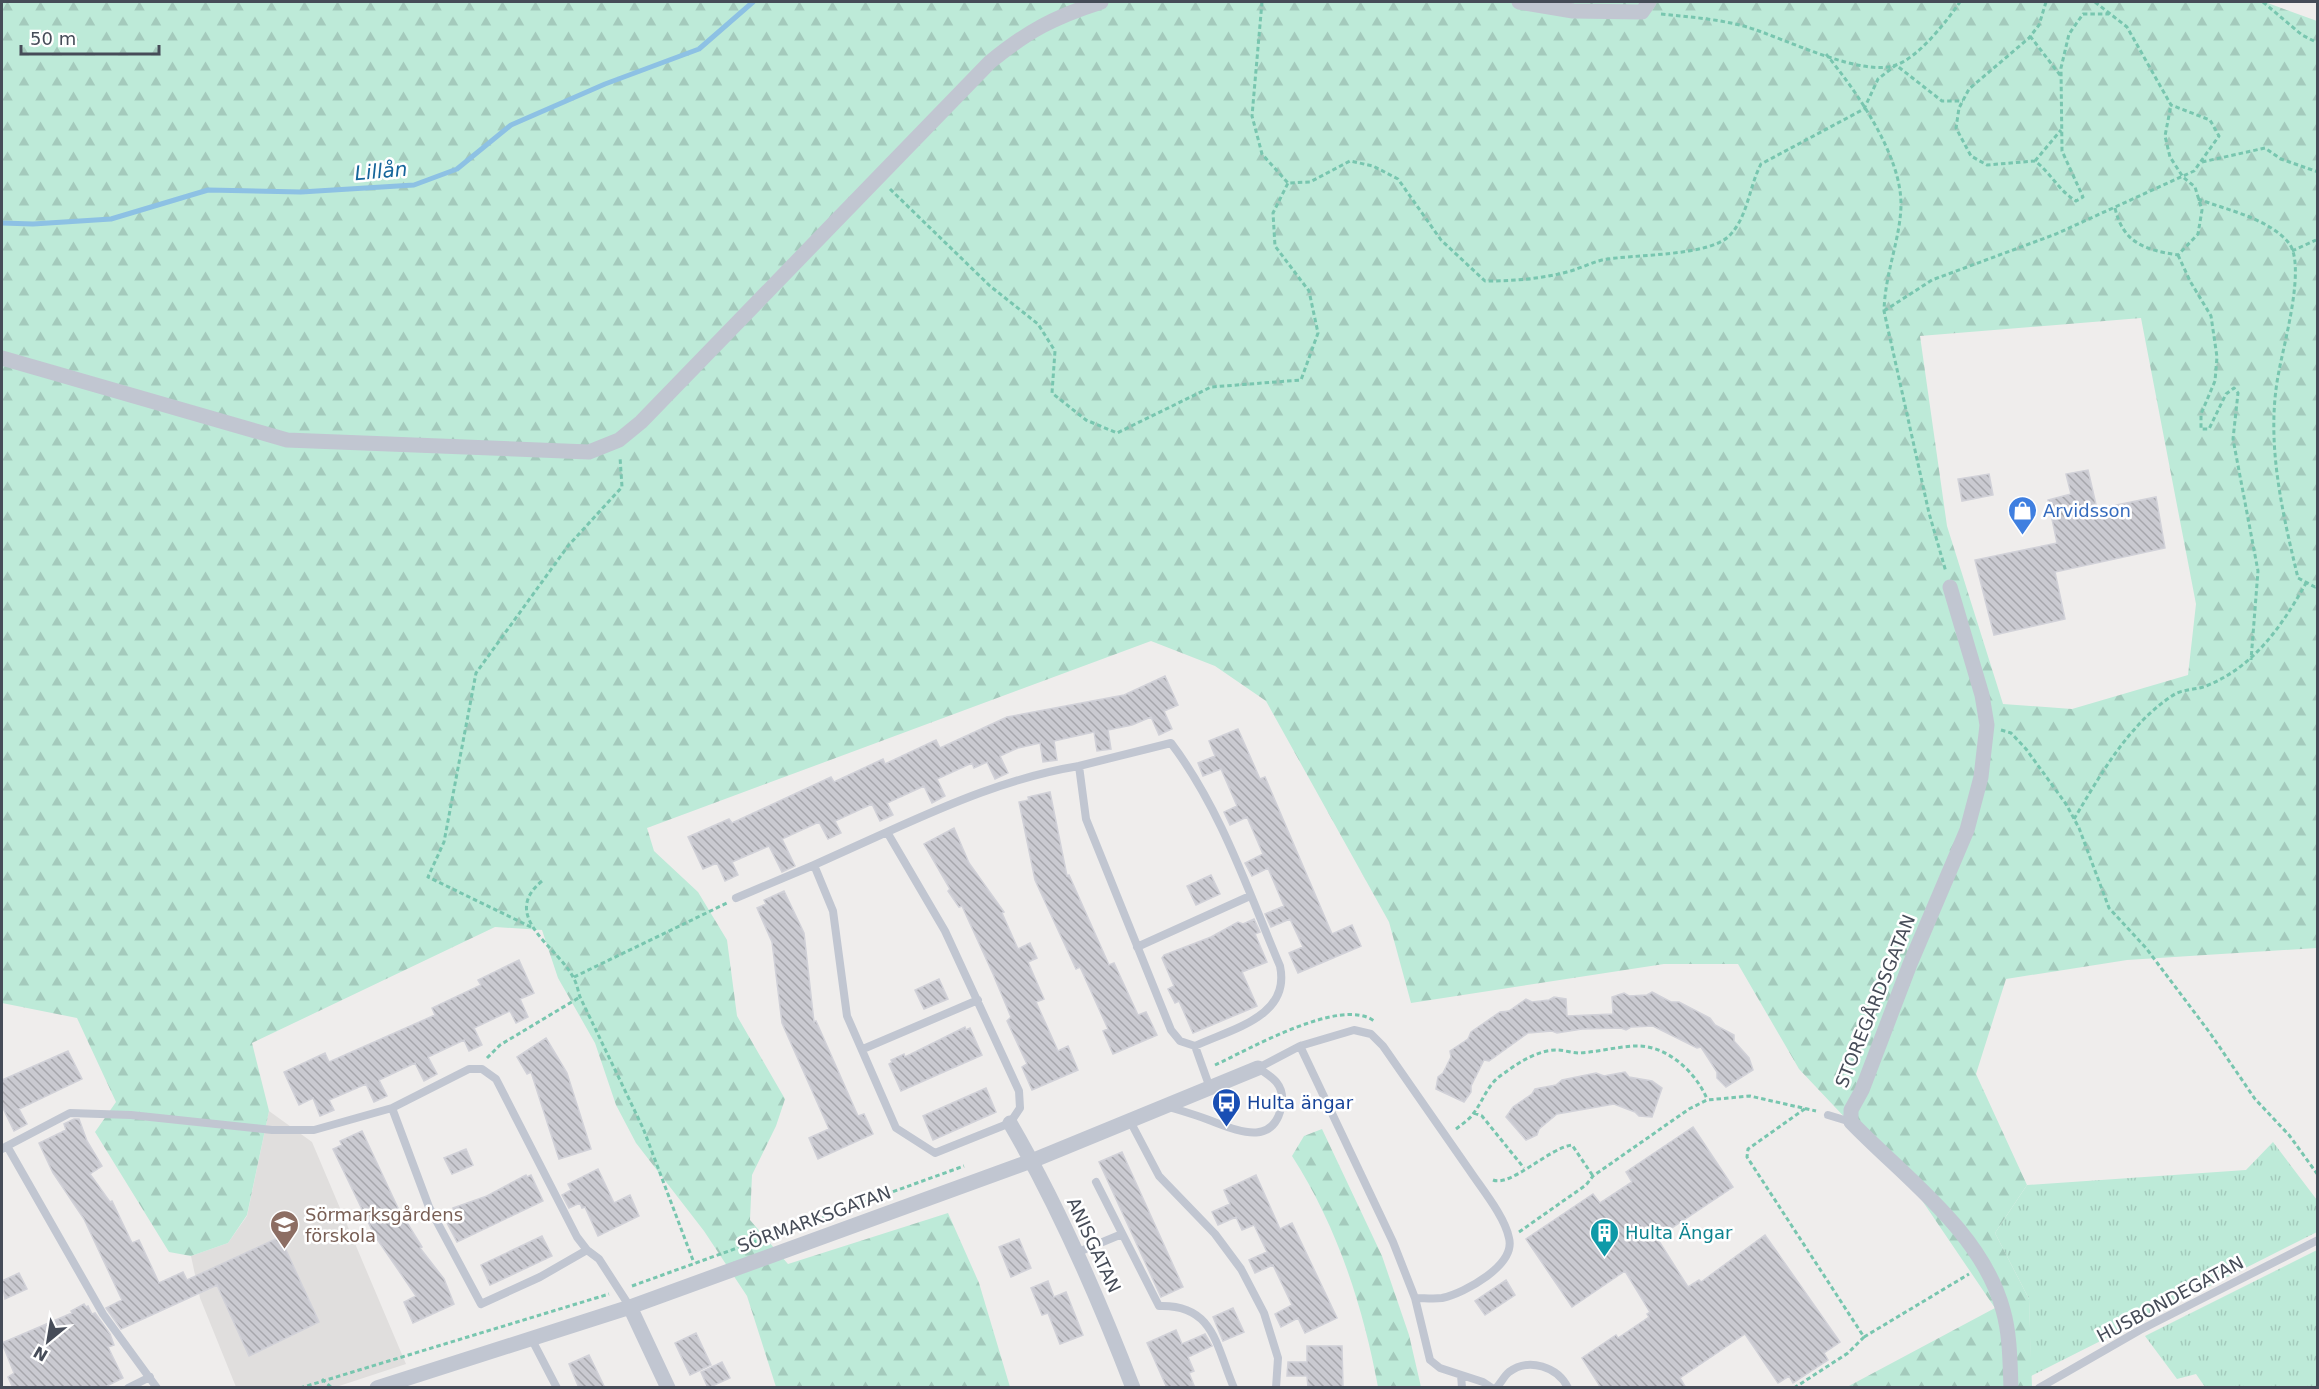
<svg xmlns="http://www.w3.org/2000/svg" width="2319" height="1389" font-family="'DejaVu Sans',sans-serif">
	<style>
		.education { fill: #e0dedd }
		.grass { fill: url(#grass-tufts) }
		.forest { fill: url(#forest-firs); fill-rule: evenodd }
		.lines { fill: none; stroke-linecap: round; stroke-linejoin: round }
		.stream { stroke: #8dc1e4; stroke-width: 5 }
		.building { fill: url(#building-back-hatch); stroke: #d1d1d8; stroke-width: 1.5 }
		.path { stroke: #78c6af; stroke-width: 3; stroke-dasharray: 4.5 3; stroke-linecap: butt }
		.lane { stroke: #c1c6d1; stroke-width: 8 }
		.street { stroke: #c1c6d1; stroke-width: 15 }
		.labels { text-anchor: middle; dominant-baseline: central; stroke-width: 5; stroke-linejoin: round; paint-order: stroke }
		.shop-label { font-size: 18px; fill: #366cbe; stroke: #fff; text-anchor: start }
		.street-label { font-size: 18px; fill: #464c58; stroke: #fff }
		.transit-label { font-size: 18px; fill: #164399; stroke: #fff; text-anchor: start }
		.education-label { font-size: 18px; fill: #785e54; stroke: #fff; text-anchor: start }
		.culture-label { font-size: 18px; fill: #0d838f; stroke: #fff; text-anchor: start }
		.water-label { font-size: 20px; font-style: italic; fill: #16659b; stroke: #fff }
	</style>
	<defs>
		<pattern id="grass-tufts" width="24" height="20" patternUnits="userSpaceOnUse" patternTransform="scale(1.5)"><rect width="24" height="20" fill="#bdead8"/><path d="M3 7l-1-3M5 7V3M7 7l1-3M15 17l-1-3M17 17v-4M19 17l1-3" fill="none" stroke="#a4cabc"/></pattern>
		<pattern id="forest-firs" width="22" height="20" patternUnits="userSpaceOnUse" patternTransform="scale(1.5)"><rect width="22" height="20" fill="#bdead8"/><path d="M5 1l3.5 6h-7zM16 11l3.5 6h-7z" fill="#a4cabc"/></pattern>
		<pattern id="building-back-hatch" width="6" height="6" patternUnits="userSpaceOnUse" patternTransform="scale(1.5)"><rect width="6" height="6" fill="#cacad1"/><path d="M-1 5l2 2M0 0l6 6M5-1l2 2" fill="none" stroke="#a6a6ac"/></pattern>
	</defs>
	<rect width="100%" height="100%" fill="#efedec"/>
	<path class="education" d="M269,1111L312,1142L406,1364L336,1387H236L200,1298L191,1256L228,1243L247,1216Z"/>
	<path class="grass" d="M2273,1142L2317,1200V1232L2031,1376L2029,1299L1995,1233L2027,1185L2246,1170Z
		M2317,1250V1387H2205L2196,1374L2177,1379L2145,1336Z"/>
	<path class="forest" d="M2,2H2265L2317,21V948L2127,960L2006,979L1976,1074L2027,1185L1995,1233L2029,1299L2032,1387H1847L1995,1308L1919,1196L1799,1069L1738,964H1664L1411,1003L1389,922L1266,701L1215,666L1151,641L647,828L654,851L698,892L727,940L737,1016L785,1099L776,1126L752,1175L750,1220L788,1264L948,1213L979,1283L1010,1387H776L747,1296L704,1231L636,1143L616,1105L595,1043L558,978L542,930L495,927L252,1043L269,1111L247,1215L228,1243L191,1256L169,1252L95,1132L116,1102L77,1018L2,1003ZM2141,318L2196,604L2188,675L2072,709L2003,704L1947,526L1920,336Z
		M1322,1129L1382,1256L1409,1335L1421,1387H1378C1363,1306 1337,1226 1292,1156L1304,1136Z"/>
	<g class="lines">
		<path class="stream" d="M2,223L33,224L111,219L208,190L301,192L414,185L457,169L511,125L605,84L699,49L753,2"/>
	</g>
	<path class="building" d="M2088,470L2097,509L2156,497L2165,548L2055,572L2065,619L1994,635L1975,560L2057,543L2048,500L2071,494L2066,474Z
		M1989,474L1993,495L1962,501L1958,479Z
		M1165,676L1178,705L1164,711L1172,729L1159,735L1151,717L1132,725L1108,730L1111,749L1097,751L1094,732L1054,741L1057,760L1043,762L1040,743L1018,748L1000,756L1008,773L995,779L987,762L974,768L972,763L937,779L945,796L932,803L924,786L887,803L893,815L880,821L872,804L835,821L841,833L828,839L819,822L782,839L795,866L782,872L769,846L732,862L738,875L725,881L717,863L703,869L688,837L729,819L732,823L831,777L834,782L883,759L885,764L936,740L940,748L1007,717L1124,695Z
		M1238,729L1260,779L1265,777L1332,934L1352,925L1361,946L1298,973L1289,953L1303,947L1290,919L1271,927L1265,914L1284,906L1268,868L1252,876L1245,863L1263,854L1247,817L1230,825L1224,812L1237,806L1221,769L1203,776L1198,763L1215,756L1209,741Z
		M1050,792L1067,876L1069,875L1109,965L1114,963L1138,1015L1146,1012L1157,1035L1113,1054L1103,1031L1108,1029L1080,967L1076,969L1035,880L1019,802L1029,800L1028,797Z
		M954,828L969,863L1004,912L1002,913L1018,949L1030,943L1037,958L1028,962L1044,999L1036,1002L1058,1051L1068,1046L1078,1070L1032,1090L1022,1067L1027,1064L1007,1021L1011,1017L993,974L962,906L959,907L948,891L950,889L924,844Z
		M1211,875L1220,894L1196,905L1187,886Z
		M784,891L804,933L814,1022L816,1021L858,1116L864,1114L873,1134L818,1159L809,1138L829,1129L782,1023L772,942L757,908L766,904L764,900Z
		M1254,919L1260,932L1255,934L1267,962L1242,972L1257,1006L1193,1033L1179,1001L1175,1003L1168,989L1174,986L1162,958L1164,955L1211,937L1238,922L1243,924Z
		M519,960L534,993L520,999L528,1017L516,1023L510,1011L474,1028L482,1045L469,1051L464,1040L428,1057L437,1074L424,1081L415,1063L379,1080L387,1096L374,1102L366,1084L329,1100L334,1110L320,1116L313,1098L299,1105L284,1072L325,1053L329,1062L435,1015L432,1008L481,985L478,980Z
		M939,979L948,999L924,1009L915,990Z
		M1652,992L1671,1002H1679L1710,1018L1715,1025L1734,1035V1041L1749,1058L1753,1070L1726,1087L1717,1078V1072L1701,1047L1697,1048L1653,1026L1631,1027L1626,1030L1621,1028L1582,1029L1557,1033L1552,1031L1528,1033L1489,1061L1484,1060L1471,1086V1092L1464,1102L1436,1089L1438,1077L1443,1073L1451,1057L1450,1051L1468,1039L1471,1032L1500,1012L1509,1011L1526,999L1532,1002L1549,1000L1554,997L1566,999L1567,1016L1613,1014L1612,997L1624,993L1629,996L1647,995Z
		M965,1027L966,1030L970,1028L982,1055L901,1091L889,1064L892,1062L891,1060L904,1054L905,1057Z
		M546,1038L567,1073L591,1149L559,1159L531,1072L527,1074L517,1057Z
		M68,1051L82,1079L19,1109L27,1124L14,1131L2,1106V1080Z
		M1625,1072L1629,1077L1652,1081L1662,1088L1652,1117L1639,1116L1635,1112L1614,1104L1557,1114L1539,1129L1537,1135L1526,1140L1506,1117L1513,1107L1532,1094L1535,1089L1556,1085L1562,1080L1596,1073L1604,1076Z
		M986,1088L996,1112L933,1140L923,1116Z
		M74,1119H79L87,1141L102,1166L90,1174L110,1202L112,1201L132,1243L139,1240L159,1283L183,1272L187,1280L280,1237L319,1322L249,1356L217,1285L121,1329L106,1308L122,1300L84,1219L53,1173L39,1143L66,1130L64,1124Z
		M1693,1127L1733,1187L1657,1238L1688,1287L1699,1280L1701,1282L1765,1235L1840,1342L1824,1353L1828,1360L1793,1383L1789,1376L1778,1383L1745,1334L1680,1378L1686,1388H1601L1582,1358L1616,1335L1618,1338L1649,1317L1647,1314L1650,1312L1625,1271L1572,1307L1526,1239L1593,1194L1600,1203L1632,1182L1626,1172Z
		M362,1131L398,1208L422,1247L420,1248L444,1279L454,1304L413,1323L404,1302L416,1296L375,1236L333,1149L342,1145L340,1141Z
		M466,1149L473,1165L452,1174L444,1158Z
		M1122,1152L1183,1287L1161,1297L1099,1162Z
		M598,1169L614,1203L630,1195L639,1216L598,1236L585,1207L582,1208L580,1203L569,1208L562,1195L571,1190L568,1184Z
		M526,1175L527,1177L531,1175L543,1201L457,1242L446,1221L452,1216L451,1213L454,1211L453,1208L487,1196Z
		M1256,1175L1280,1229L1292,1223L1337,1318L1305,1333L1298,1318L1281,1327L1275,1314L1292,1305L1273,1265L1255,1273L1249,1260L1267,1252L1254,1225L1242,1230L1236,1217L1218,1225L1212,1212L1230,1204L1224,1190Z
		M542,1236L552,1256L490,1285L481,1265Z
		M1019,1239L1031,1268L1011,1277L999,1247Z
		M19,1273L27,1289L5,1299L2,1281Z
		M1506,1280L1515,1295L1485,1315L1475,1301Z
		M1048,1281L1054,1297L1066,1292L1083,1335L1060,1344L1048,1313L1042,1315L1031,1288Z
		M84,1304L86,1307L88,1306L92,1314L95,1313L110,1334L114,1345L108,1347L123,1378L103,1388H13L8,1377L14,1373L2,1343L72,1313L71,1311Z
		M1233,1308L1244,1332L1223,1341L1213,1317Z
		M1176,1330L1182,1344L1205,1334L1212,1346L1188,1357L1194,1371L1189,1373L1195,1388H1167L1147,1343Z
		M696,1333L711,1365L690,1375L675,1343Z
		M1307,1346H1342L1343,1388H1308L1307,1376H1287L1288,1362H1307Z
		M589,1355L605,1388H579L569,1364Z
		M722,1362L730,1378L708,1388L701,1372Z"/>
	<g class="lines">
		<path class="path" d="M1262,2L1252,116L1262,154L1288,183L1310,182L1350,161L1373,166L1398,179L1441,240L1485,281C1513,281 1540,279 1567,272C1579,269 1590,263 1602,260C1632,254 1710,257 1730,235C1748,216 1749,187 1761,164L1864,109L1878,79L1896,65L1942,101H1963
			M2046,2L2039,25L2029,38L1969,89L1959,108L1956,128L1971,156L1987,165L2035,161C2051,173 2058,190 2076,201L2083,197L2062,151L2061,68L2069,34L2083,14H2109
			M2263,2L2302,35L2318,43
			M1661,14C1690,17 1719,19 1747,27C1784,38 1862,78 1896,65C1919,57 1946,22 1960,2
			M2030,36L2060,75
			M1826,54C1857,92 1902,156 1901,206C1900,240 1885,273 1884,311L1929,513L1946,572
			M2035,161L2061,130
			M2202,162L2265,148L2281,159L2318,172
			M890,189L990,286L1038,324L1055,351L1052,393L1086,420L1117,433L1211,387L1301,380L1318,333L1309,291L1275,246L1273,213L1288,183
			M2198,199C2227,210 2267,218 2288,242C2307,263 2284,343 2279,371C2265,440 2282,511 2298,578L2315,587L2318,585
			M2115,208C2123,243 2145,250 2178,255L2198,234L2202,210L2195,187L2183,177L2170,157L2165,136L2171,105
			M2318,233V256
			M2292,251L2316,240
			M2178,255L2190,281L2211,316L2217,357L2215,381L2201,414V429H2209L2226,394L2234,388L2238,393L2233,439L2258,571L2251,660
			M1884,311L1932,280L2056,234L2194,171L2219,136L2210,120L2171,105L2127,27L2095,2
			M2001,730L2011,733L2026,749L2066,804L2079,828L2109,908L2146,948L2210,1033L2255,1099L2289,1135L2318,1175
			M2074,819C2101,774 2129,723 2175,694C2184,689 2196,690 2206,686C2254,667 2282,626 2306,583
			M542,881C498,917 560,948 574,979C577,984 578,991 580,997L643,1128L694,1263
			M531,927L428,877L444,842L476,673L568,546L622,487L620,457
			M574,977L727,903
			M487,1058L500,1045L580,997
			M1215,1065C1248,1050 1341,996 1374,1021
			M1474,1113L1482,1116L1524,1168
			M1456,1129C1462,1124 1469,1120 1473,1114C1484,1100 1487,1084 1503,1074C1518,1063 1537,1050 1557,1050C1564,1050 1572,1053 1579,1053C1597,1052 1616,1047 1634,1046C1666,1044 1696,1072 1707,1099
			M1493,1180C1511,1187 1549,1148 1572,1145L1593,1176
			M1519,1232L1586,1185L1593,1176L1689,1109L1707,1100L1750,1096L1816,1111
			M632,1286L964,1166
			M1864,1337L1969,1274
			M322,1379L332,1388
			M300,1388L609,1294
			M1794,1388L1848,1353L1864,1337L1747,1157L1748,1149L1806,1108"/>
		<path class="lane" d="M887,832L945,931L1019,1091L1020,1108L1010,1123L935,1153L896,1128L847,1016L833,911L814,865Z
			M887,832C949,804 1011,777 1079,766
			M736,898L814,865
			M1137,947L1250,896
			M1195,1046L1180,1041L1171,1030L1086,819L1079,766L1171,743C1221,809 1248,891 1280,966C1291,1017 1231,1029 1195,1046L1210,1088
			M1300,1046L1393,1242L1415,1298L1430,1360L1440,1368L1483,1382L1492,1388
			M863,1049L978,1000
			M1169,1107C1182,1111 1196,1115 1209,1120C1236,1130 1275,1149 1282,1103C1284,1084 1272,1077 1258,1068L1300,1046L1354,1030L1371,1034L1383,1046C1412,1087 1441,1129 1470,1171C1482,1189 1505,1217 1509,1238C1516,1265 1465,1293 1442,1298C1434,1299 1424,1298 1415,1298
			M1828,1115L1851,1122
			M1130,1121L1159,1176L1215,1234L1241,1269L1264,1313L1278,1358L1276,1388
			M7,1146L70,1113L131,1115L272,1130H314L392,1108
			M2,1149L7,1146L103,1314L157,1388
			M1096,1182L1159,1306C1214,1304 1216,1346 1234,1388
			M587,1250L540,1277L481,1304L429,1207L392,1108L469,1069H482L496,1079L577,1237L587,1250L599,1259L630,1307
			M1076,1253L1122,1234
			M531,1338L557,1388
			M1461,1375L1462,1388
			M128,1388L150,1377
			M1496,1388C1501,1383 1504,1376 1509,1372C1529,1357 1558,1367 1568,1388
			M2039,1388L2140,1330L2318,1240"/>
		<path class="street" d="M1519,2L1573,11L1642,12L1649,2
			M2,358L287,440L589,452L619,440L641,422L990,62C1028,31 1054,17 1101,2
			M1950,587L1982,695L1987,725L1981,777L1967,830L1910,964L1862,1090L1851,1110V1122C1905,1178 1982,1232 2003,1310C2010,1334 2010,1362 2011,1388
			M1010,1123C1059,1207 1098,1297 1133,1388
			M630,1307L668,1388
			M377,1388L630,1307L1034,1160L1258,1068"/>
	</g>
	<defs>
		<symbol id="shop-pin" viewBox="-11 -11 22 30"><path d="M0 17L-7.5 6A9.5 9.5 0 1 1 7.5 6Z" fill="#3f7fe0" stroke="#fff"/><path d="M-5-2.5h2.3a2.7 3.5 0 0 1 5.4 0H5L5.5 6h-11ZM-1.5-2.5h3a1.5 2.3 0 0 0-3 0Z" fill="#fff"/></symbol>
		<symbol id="bus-pin" viewBox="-11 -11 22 30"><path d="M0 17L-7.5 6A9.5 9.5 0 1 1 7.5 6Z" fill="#1a4fb4" stroke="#fff"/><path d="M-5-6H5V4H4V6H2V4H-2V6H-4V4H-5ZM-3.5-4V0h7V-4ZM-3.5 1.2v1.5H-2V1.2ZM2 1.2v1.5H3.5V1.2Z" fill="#fff"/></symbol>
		<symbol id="school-pin" viewBox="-11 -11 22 30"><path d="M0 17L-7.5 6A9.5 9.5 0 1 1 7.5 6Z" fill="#8d6e63" stroke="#fff"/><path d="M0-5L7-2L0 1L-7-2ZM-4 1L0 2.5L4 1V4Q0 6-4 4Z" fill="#fff"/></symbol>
		<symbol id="building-pin" viewBox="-11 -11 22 30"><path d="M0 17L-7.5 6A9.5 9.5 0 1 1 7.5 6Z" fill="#0f9aa8" stroke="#fff"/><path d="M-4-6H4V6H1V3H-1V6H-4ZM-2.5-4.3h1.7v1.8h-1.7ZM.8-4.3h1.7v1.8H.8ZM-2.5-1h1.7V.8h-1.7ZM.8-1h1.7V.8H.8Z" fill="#fff"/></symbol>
	</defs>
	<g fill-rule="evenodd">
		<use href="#shop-pin" x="2006" y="494" width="33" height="45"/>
		<use href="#bus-pin" x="1210" y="1086" width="33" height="45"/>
		<use href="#school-pin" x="268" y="1208" width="33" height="45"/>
		<use href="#building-pin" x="1588" y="1216" width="33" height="45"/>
	</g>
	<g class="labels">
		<g class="shop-label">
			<text x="2043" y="510">Arvidsson</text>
		</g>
		<g class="street-label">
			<text transform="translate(1875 1001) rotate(-68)">STOREGÅRDSGATAN</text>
			<text transform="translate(814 1219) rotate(-20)">SÖRMARKSGATAN</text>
			<text transform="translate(1094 1245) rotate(65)">ANISGATAN</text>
			<text transform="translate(2170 1299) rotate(-28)">HUSBONDEGATAN</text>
		</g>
		<g class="transit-label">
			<text x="1247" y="1102">Hulta ängar</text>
		</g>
		<g class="education-label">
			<text x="305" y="1214">Sörmarksgårdens<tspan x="305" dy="21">förskola</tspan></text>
		</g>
		<g class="culture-label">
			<text x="1625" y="1232">Hulta Ängar</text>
		</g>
		<g class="water-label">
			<text transform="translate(381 171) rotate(-5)">Lillån</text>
		</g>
	</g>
	<rect width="2319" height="1389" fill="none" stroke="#464c58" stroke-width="6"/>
	<g transform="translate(48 1341) rotate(210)" stroke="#ffffff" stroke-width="4.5" paint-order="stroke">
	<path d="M0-4.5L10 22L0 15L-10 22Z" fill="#464c58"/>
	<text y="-9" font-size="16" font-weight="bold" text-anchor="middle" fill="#464c58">N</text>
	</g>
	<path d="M21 45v9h138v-9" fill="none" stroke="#464c58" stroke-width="3"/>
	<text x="30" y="45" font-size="18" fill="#464c58" stroke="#ffffff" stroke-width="4.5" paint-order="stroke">50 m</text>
</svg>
